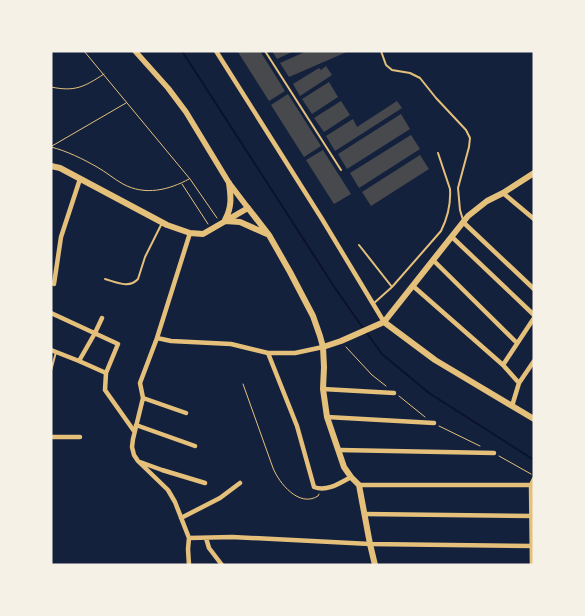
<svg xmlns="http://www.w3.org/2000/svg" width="585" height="616" font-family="Quicksand,sans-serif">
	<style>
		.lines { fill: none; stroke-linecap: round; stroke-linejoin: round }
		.stream { stroke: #0b132b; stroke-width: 2 }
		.building { fill: #48494c }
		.path { stroke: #e5c07b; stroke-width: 1 }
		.service { stroke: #e5c07b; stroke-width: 2 }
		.minor { stroke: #e5c07b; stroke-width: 4.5 }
		.tertiary { stroke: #e5c07b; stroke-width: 5.5 }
		.secondary { stroke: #e5c07b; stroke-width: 6 }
	</style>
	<rect width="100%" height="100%" fill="#14213d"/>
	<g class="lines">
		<path class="stream" d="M182,51L335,288L363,328
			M366,332L382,354L429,393L534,460"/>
	</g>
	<path class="building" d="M240,51H260L285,91L269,101L238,52Z
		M272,51H294L277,59Z
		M307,51H349L289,77L280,63Z
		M326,66L332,75L300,96L293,84L319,68L321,70Z
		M329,82L338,97L312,114L302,99Z
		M288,94L321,146L304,157L271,105Z
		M341,101L350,115L324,132L314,118Z
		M397,101L402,108L335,151L326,136L353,119L357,127Z
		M401,114L410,129L347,169L338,154Z
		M411,135L420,149L359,188L350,173Z
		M323,150L351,194L334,204L306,160Z
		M420,155L429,169L371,206L362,192Z"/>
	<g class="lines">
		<path class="path" d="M84,51L190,179L217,218
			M51,52L52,51
			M51,87C75,92 84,87 104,74
			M52,146L126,103
			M51,147C67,151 83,159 97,167C106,172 114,179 123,184C145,196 169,190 189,179
			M182,184L208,224
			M346,347L372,375L386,386
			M243,384L273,468C279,483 299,508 318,496L319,494
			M399,396L425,417
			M439,426L480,446
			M499,456L531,474"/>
		<path class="service" d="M265,51L341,170
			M381,51L386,65L392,70L410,73L420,78L436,98L466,130L470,138L469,147L458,188L460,210L463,220
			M359,245L392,287
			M105,279C116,282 129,289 138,279L145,257L161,225
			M373,304L392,287L441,231C448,217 451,204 450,189L438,153
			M51,371L56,352"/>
		<path class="minor" d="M216,51L322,219L384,322
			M503,193L534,219
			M463,222L534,289
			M452,237L534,315
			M433,260L517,343
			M54,284L61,237L80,179
			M413,286L503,365L519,383
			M51,313L118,344L106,373
			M157,338L171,341L231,344L268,353H295L323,347
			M51,350L79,361L106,373L105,390L134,431
			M268,353L297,426L314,487C327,492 340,483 351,477
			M79,361L95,333L102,318
			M503,365L534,318
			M323,389L394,393
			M143,398L186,413
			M512,406L519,383L534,361
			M327,417L434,423
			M136,425L195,446
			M51,437H80
			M339,450L494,453
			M140,462L162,470L205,483
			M359,485H531
			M364,514L534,516
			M181,518L220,498L240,483
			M189,538L232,537L370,544L534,546
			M206,538L209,548L222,565
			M189,565L188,549L189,538L175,502L168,490L138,461L134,455L132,447L133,439L143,398L140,383L157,338L190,233
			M532,565L531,485L534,479"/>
		<path class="tertiary" d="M135,51L168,88L186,112L229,183L248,208"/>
		<path class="secondary" d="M51,166L60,168L167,225L190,233L203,234L248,208L269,235L290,272L313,316L320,336L323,347L324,367L323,389L327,417L344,467L351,477L359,485L370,544L375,565
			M225,220C232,207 231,197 229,183
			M225,221L240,222L267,234
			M384,322L435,360L534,419
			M323,347L341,341L384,322L468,216L487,201L503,193L534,173"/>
	</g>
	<rect width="585" height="616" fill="none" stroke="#f6f1e7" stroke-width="105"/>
</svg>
